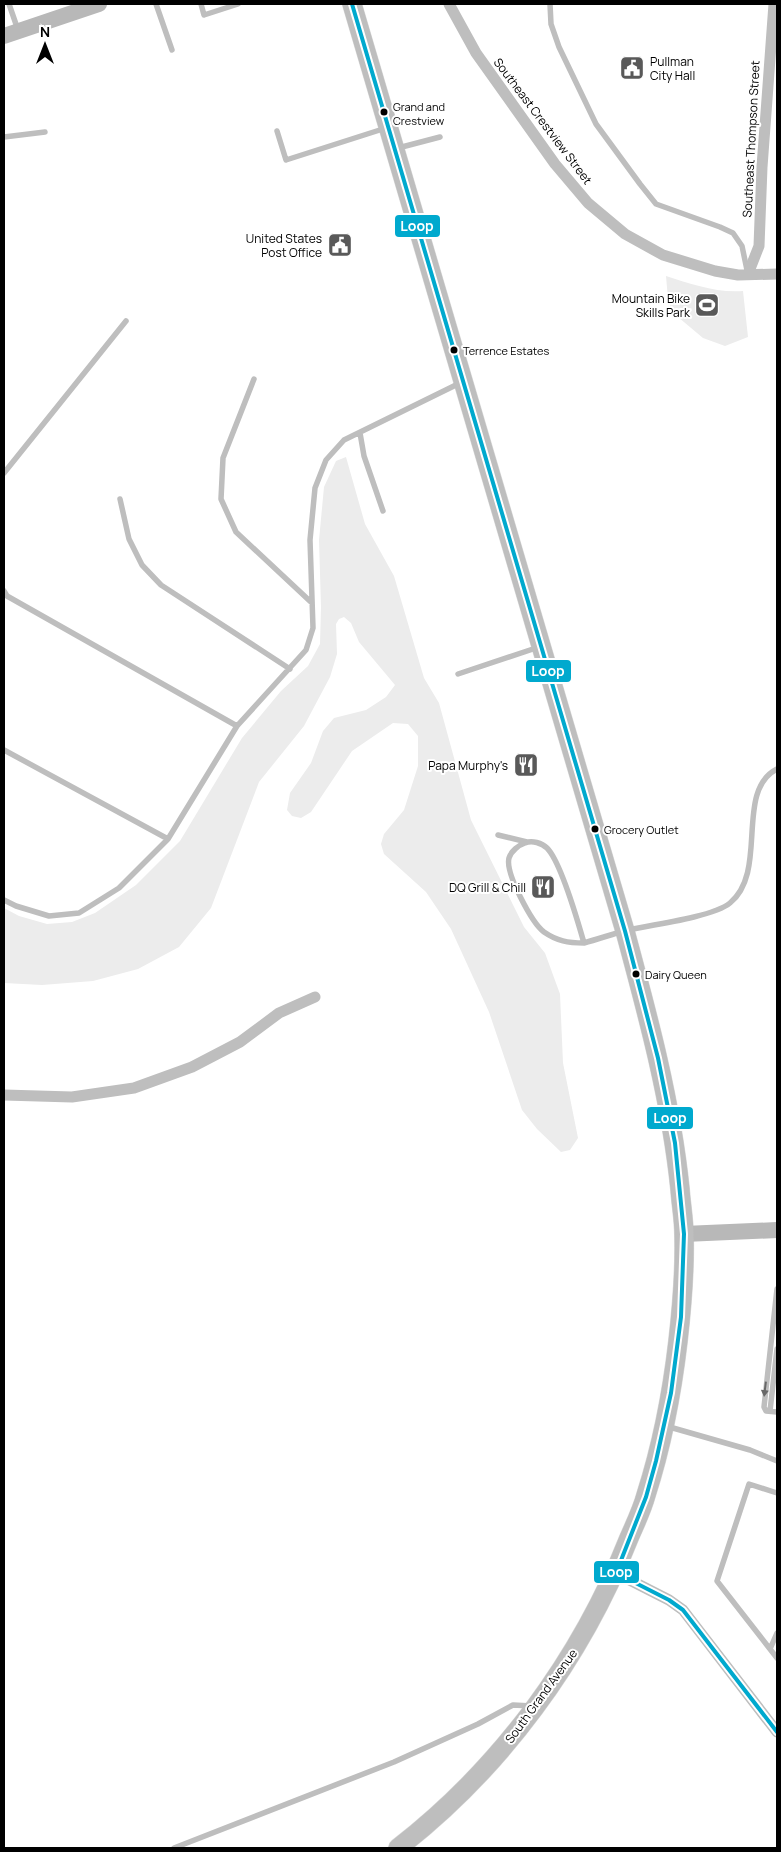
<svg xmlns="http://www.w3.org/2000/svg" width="781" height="1852" font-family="Manrope,sans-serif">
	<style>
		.green { fill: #ececec }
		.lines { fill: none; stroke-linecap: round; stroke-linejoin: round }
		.primary-casing { stroke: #dbdbdb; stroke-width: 20 }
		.lane { stroke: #bebebe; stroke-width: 5.5 }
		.street { stroke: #bebebe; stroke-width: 11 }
		.secondary { stroke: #b8b8b8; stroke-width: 16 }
		.primary { stroke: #bebebe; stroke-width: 19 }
		.bus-1-casing { stroke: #fff; stroke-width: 8 }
		.bus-1 { stroke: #00a9ce; stroke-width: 4 }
		.oneway { fill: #686868 }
		.bus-dot { fill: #000; stroke: #fff; stroke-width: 2 }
		.labels { text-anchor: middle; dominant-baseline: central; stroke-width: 4; stroke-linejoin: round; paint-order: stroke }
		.bus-label { font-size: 11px; fill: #000; stroke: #fff; text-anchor: start }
		.poi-label { font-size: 12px; fill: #000; stroke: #fff; text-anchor: end }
		.street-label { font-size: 12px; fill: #000; stroke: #fff }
		.line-badge { stroke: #fff; stroke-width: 2 }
		.badge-label { font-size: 14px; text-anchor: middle; font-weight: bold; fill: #fff }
	</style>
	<rect width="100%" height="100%" fill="#fff"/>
	<path class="green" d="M666,276C691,284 716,293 743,291L748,337L725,346L703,338L672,312L668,299Z
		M346,457L365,524L394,576L424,678L439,703L471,820L524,927L545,953L560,994L563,1063L578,1138L570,1150L561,1152L537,1129L522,1110L489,1012L451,929L426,892L384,854L381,844L384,834L404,810L418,766V736L408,724L393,723L352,751L311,812L301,818L292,816L287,810L290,793L311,763L323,731L334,718L366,710L386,697L395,685L359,642L351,623L344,617L339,619L336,624L337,654L330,677L304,726L259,782L211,908L179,947L138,969L93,981L42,985L4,983V908L19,916L47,924L72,922L95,913L136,885L180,841L242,738L281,691L308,666L320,644L321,607L319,540L324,487L336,461Z"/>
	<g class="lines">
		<defs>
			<path id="primary" d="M352,4L625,931C648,1016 671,1101 680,1189C681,1204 684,1220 684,1235C685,1270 682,1306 678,1341C672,1393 662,1445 646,1495C642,1510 635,1524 629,1538C581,1659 501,1768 398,1848"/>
		</defs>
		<use href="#primary" class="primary-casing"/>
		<path class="lane" d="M9,4L18,30
			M156,4L172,50
			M201,4L204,15L238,4
			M550,4L551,24L559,47L596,124L640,184L656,204L720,227L733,233L742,246L747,270
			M277,131L286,160L386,128
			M4,137L45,132
			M398,148L440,137
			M254,379L223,458L221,499L236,532L312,603
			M360,433L364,456L383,511
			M4,473L126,321
			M120,499L129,539L142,565L161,585L290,669
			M4,591L7,596L237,726
			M458,674L539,647
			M4,750L168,839
			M498,835L527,842
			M4,900L16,906L49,916L79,913L119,888L168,839L237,726L306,650L313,628L310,540L315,488L326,460L344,440L460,383
			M584,943C568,943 557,941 544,932C532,923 505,873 509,858C511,851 519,845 525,843C532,840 542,843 547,848C561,862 578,922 584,943C598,939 613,934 627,930C651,925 713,917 730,903C769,871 734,791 777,769
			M777,1289L764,1407L766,1411L777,1412
			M770,1411L777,1349
			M666,1426L750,1450L777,1461
			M777,1493L749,1484L717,1581L777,1658
			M770,1649L777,1633
			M174,1848L394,1762L478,1724L513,1705L532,1706"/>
		<path class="street" d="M449,4L476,53L555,164L588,203L625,234L663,255L715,271L738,275L777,274
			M748,274L759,246L762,167L774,4
			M4,1095L72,1097L134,1088L192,1067L240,1042L279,1013L315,997
			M616,1573L669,1600L683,1610L777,1732"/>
		<path class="secondary" d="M4,36L99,4
			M684,1234L777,1230"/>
		<use href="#primary" class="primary"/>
		<defs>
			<path id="bus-1" d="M352,4L625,931L658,1058L675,1143L684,1234L681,1317L671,1393L656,1461L646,1497L616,1573L669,1600L683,1610L777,1732"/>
		</defs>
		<use href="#bus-1" class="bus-1-casing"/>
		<use href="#bus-1" class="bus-1"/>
	</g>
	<defs><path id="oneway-solid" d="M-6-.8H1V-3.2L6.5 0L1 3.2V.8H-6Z" transform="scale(1.25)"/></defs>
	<use class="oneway" href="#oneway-solid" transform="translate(765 1389) rotate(97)"/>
	<defs>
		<symbol id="civic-square" viewBox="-11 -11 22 22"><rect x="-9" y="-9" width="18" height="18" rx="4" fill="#595959" stroke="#fff"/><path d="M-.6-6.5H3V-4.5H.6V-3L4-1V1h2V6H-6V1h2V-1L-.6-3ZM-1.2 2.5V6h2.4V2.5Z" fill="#fff"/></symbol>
		<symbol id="stadium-square" viewBox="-11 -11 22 22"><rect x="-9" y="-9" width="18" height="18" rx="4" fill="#595959" stroke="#fff"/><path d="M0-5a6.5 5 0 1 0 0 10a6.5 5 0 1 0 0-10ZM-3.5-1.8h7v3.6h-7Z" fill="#fff"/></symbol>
		<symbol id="restaurant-square" viewBox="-11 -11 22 22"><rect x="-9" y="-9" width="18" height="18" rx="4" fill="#595959" stroke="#fff"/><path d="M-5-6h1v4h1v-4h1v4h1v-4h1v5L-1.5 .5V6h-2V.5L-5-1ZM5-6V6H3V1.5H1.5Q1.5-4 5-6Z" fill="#fff"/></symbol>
	</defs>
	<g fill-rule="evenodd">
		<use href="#civic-square" x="618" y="54" width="28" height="28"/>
		<use href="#civic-square" x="326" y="231" width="28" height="28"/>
		<use href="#stadium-square" x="693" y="291" width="28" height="28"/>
		<use href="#restaurant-square" x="512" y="751" width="28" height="28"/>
		<use href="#restaurant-square" x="529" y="873" width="28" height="28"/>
	</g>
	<g class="bus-dot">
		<circle cx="384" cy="112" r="4.5"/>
		<circle cx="454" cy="350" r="4.5"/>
		<circle cx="595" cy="829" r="4.5"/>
		<circle cx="636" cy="974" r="4.5"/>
	</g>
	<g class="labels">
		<g class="bus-label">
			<text x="393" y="106">Grand and<tspan x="393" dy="14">Crestview</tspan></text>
			<text x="463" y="350">Terrence Estates</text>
			<text x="604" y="829">Grocery Outlet</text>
			<text x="645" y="974">Dairy Queen</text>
		</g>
		<g class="poi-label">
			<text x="650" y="61" text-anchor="start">Pullman<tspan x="650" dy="14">City Hall</tspan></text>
			<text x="322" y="238">United States<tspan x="322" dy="14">Post Office</tspan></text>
			<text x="690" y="298">Mountain Bike<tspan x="690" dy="14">Skills Park</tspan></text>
			<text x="508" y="765">Papa Murphy's</text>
			<text x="526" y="887">DQ Grill &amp; Chill</text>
		</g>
		<g class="street-label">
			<text transform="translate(543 121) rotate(53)">Southeast Crestview Street</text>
			<text transform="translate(751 139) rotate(-87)">Southeast Thompson Street</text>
			<text transform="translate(541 1696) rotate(-54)">South Grand Avenue</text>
		</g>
	</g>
	<g class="line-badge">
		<rect x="394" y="214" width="47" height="24" rx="5" fill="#00a9ce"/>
		<rect x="525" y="659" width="47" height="24" rx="5" fill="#00a9ce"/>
		<rect x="646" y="1106" width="48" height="24" rx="5" fill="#00a9ce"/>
		<rect x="593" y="1560" width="47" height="24" rx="5" fill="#00a9ce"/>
	</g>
	<g class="badge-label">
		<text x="417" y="231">Loop</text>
		<text x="548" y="676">Loop</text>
		<text x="670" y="1123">Loop</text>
		<text x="616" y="1577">Loop</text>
	</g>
	<rect width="781" height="1852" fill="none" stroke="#000000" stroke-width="10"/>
	<g transform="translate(45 45)" stroke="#ffffff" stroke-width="4" paint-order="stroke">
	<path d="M0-4L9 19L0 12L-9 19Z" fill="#000000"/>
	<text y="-8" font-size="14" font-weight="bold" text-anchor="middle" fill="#000000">N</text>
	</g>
</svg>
